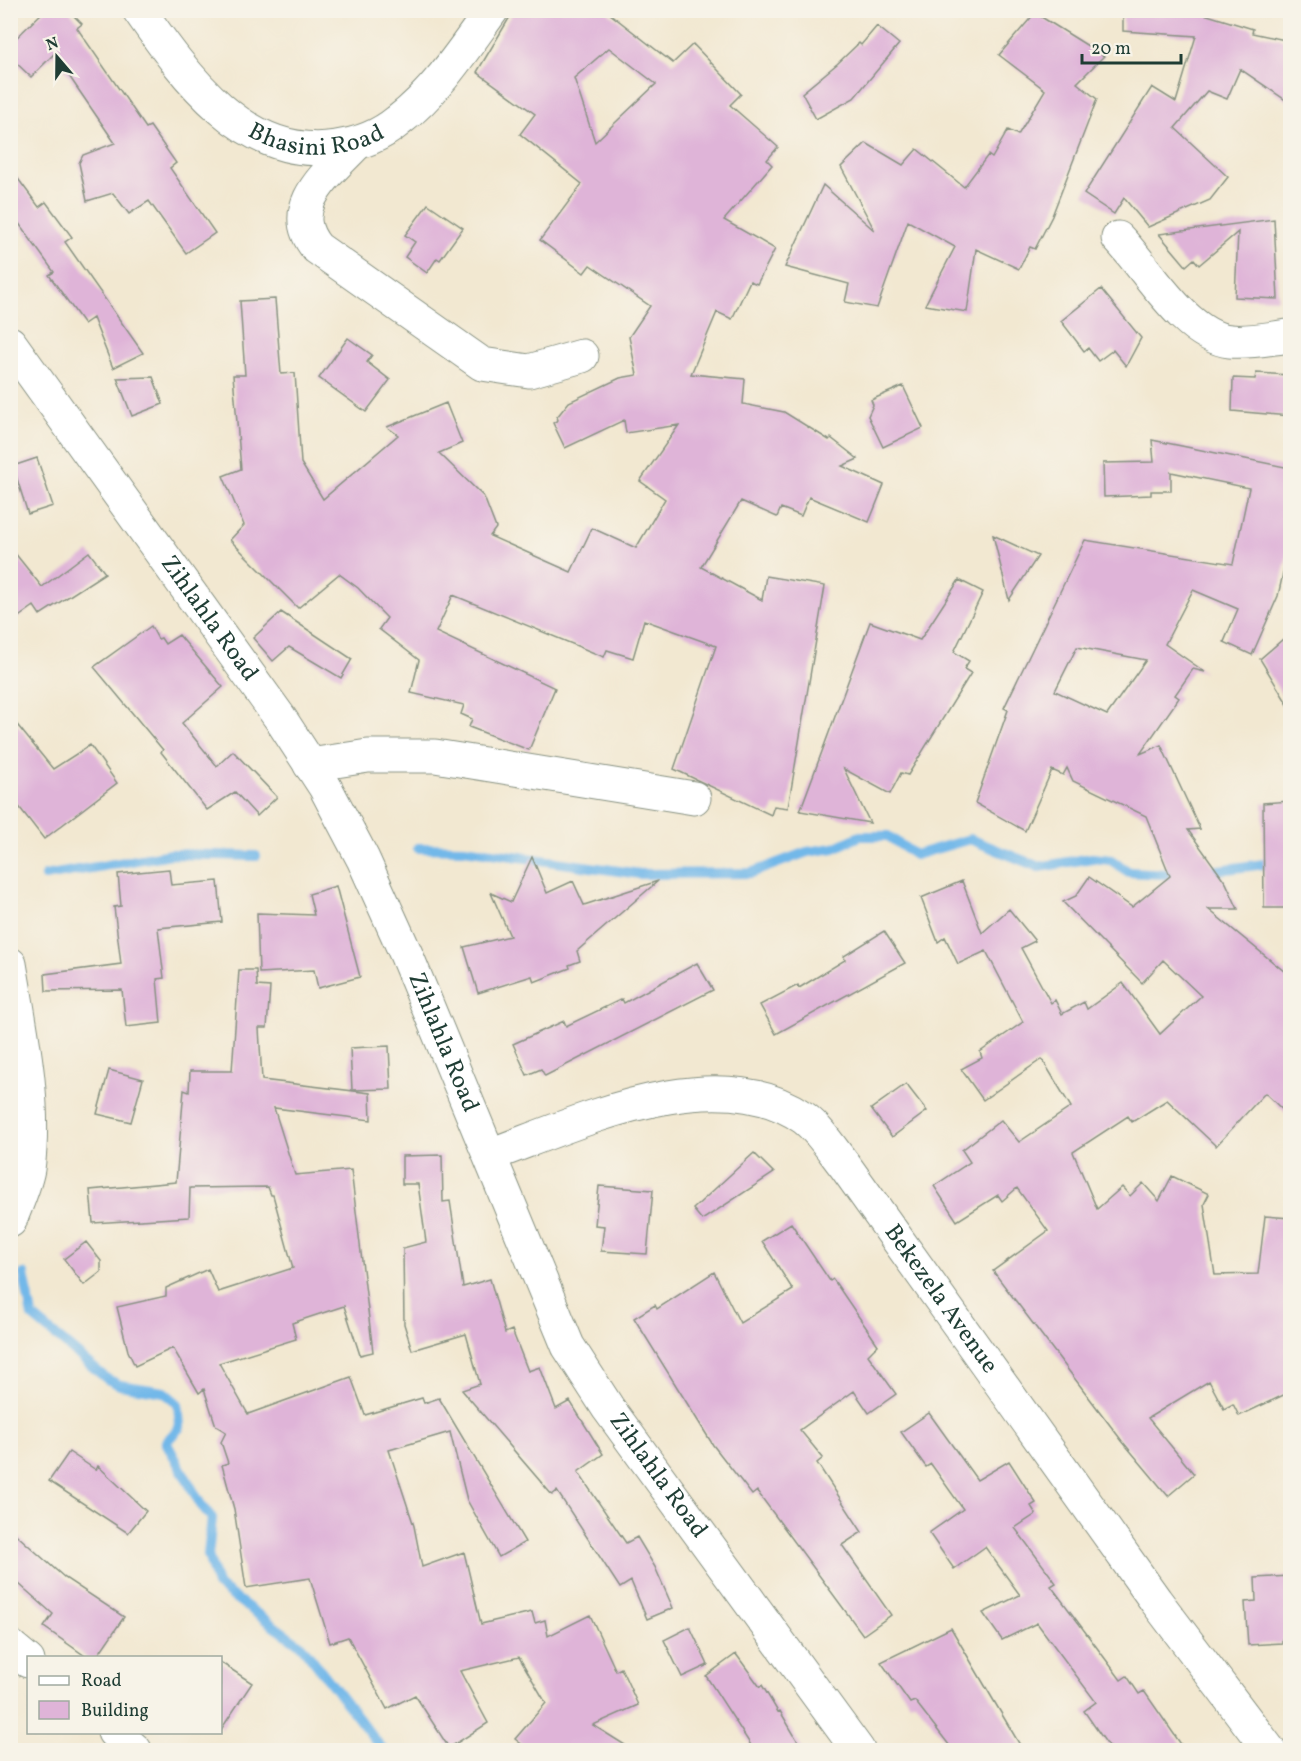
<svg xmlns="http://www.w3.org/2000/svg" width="1301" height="1761" font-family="Vollkorn,serif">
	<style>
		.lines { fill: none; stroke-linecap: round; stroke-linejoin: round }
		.stream { stroke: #72b8e9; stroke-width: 10 }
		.building { fill: #dfb4d8; fill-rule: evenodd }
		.minor-casing { stroke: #889282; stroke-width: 35 }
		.minor { stroke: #fff; stroke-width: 33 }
		.labels { text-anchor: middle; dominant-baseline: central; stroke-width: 4.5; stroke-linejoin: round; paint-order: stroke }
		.street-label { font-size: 24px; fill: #1f3d34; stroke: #f7f3e8 }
	</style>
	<rect width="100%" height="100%" fill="#f7f3e8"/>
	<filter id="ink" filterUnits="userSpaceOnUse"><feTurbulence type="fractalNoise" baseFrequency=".0167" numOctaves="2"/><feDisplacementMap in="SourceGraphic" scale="12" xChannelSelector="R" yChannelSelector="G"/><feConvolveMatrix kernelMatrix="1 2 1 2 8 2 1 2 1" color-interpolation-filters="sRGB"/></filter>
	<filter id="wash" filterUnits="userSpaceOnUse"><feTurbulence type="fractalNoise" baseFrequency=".008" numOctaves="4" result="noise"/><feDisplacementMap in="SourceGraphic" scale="24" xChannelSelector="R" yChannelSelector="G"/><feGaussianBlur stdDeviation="1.35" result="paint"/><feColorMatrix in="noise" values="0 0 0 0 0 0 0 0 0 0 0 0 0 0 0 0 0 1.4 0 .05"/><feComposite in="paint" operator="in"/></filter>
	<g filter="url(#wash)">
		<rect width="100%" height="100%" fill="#f2e8d1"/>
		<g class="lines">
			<path class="stream" d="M418,848L464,849L640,874L751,873L807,852L834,848L860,836H888L915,855L970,839L1039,867L1092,858L1111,860L1129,872L1183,875
				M1204,872L1279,862L1290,863
				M45,876L171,854L256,856
				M24,1274L32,1316L107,1379L120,1385L164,1392L178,1404L180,1427L166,1442L201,1505L212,1518L208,1555L217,1585L302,1646L383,1750"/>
		</g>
		<g id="blocks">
			<path class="building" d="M45,10H68L82,24L77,28L146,128L150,126L176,163L170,168L215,233L186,253L149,201L129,214L113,193L87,201L79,163L83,155L115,143L54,54L31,77L10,57V44Z
				M514,10H605L673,63L693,44L741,94L730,105L778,147L767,160L772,165L724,220L775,249L757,284L750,281L732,319L717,312L691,374L745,379L743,404L784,412L829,440L831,438L858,459L842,466L884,485L869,522L809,497L801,516L781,508L777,517L741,501L701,567L762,600L766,576L825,586L788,808L774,806L771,815L674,769L716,646L644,620L633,658L607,650L604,657L453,595L436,632L555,688L529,750L469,727L472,719L461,714L464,705L411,693L419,660L379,629L387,618L358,588L339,574L298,608L230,540L244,525L223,476L241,469L233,375H245L240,301L275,299L281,374L295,373L301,463L323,499L398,435L387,427L446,403L462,443L439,453L484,497L496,528L490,536L571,572L592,528L636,548L665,499L640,481L679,425L626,433L624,420L565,448L553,423L558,420L557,417L569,402L620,378L637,375L629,337L650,306L590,265L584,273L540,240L582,184L520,134L535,114L477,72ZM609,48L656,84L595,142L574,78Z
				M1123,10H1191L1253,29L1252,33L1290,41V103L1240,69L1227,99L1207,91L1175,128L1228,177L1210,200L1148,227L1124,198L1114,214L1084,194L1152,87L1176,102L1196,36L1123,31Z
				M1035,13L1104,56L1077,83L1097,99L1052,216L1035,249L1030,247L1019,269L976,249L967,312L925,305L955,247L908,221L877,308L845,302L849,284L785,267L823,185L875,231L841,167L866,143L903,165L917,149L964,187L988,155L992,158L1008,130L1018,135L1045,90L999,55Z
				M877,26L899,44L854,98L816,119L802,93L837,64L859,43L861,45Z
				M10,168L39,207L46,202L72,237L65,242L143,353L113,368L93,318L84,324L49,275L54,272L10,211Z
				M428,204L463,228L440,260L437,258L427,273L405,257L415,242L405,235Z
				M1274,219L1278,299L1235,297L1238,232L1199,265L1194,259L1186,266L1159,234Z
				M1101,289L1141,338L1126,366L1113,350L1098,361L1088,348L1084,351L1061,321Z
				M348,338L372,355L367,362L390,380L366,412L319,378Z
				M1256,373L1290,375V416L1232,411L1233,378L1255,379Z
				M153,377L163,404L132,416L117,378Z
				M903,386L923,428L883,447L868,416L873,405L871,400Z
				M1152,440L1290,468V542L1278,596L1252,655L1224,642L1238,609L1193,590L1165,644L1205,672L1193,669L1175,695L1179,698L1140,754L1161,745L1200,829L1188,830L1226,883L1238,909H1208L1290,976V1117L1265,1093L1216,1146L1167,1100L1132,1122L1128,1116L1073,1152L1097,1209L1122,1187L1130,1196L1143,1183L1159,1201L1172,1176L1209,1194L1204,1204L1215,1275L1258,1274L1265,1216L1290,1218V1392L1239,1416L1233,1404L1224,1409L1209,1381L1148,1418L1194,1474L1168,1496L1122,1441L993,1271L1048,1231L1017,1188L1002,1201L998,1195L957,1221L934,1186L970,1162L962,1150L1001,1120L1019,1142L1071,1107L1042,1059L983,1100L961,1069L982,1058L980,1052L1023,1022L986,951L958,964L945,937L938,942L921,898L962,881L982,933L1009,909L1035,941L1021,948L1051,1003L1055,1000L1062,1014L1084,1002L1087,1009L1123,983L1160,1034L1201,996L1163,960L1142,983L1063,902L1076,896L1089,877L1132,907L1170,876L1146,816L1073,781L1067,768L1063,775L1052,770L1025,831L975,803L1008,710L1004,708L1085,540L1233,564L1249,488L1171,472V491H1151V495L1104,497L1103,463L1154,462ZM1077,647L1146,660L1107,715L1055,691Z
				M37,458L53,506L28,514L13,466Z
				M993,535L1038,556L1009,600Z
				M10,547L42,587L89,552L105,573L40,615L34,606L10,623Z
				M959,580L983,592L954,652L969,661L964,669L971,673L908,775L901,773L890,794L844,769L870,823L800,811L870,622L920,640Z
				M281,612L352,659L341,678L289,647L273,661L253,638Z
				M151,626L158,639L161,638L165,644L179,635L223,687L182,723L217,766L233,751L277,797L257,816L235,792L207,810L161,752L163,750L94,667Z
				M1290,633V708L1260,659Z
				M10,716L53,769L90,745L117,783L44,839L10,795Z
				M1290,801V908H1264L1263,803Z
				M532,857L547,893L573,881L584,905L658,881L577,951L580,961L569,965L570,968L534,982L532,976L478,993L464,947L510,936L491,893L511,902Z
				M169,869L171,885L218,881L222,922L158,928L164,978L157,979L161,1023L126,1027L122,990L46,991L45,974L121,964L114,907L121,906L118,874Z
				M336,886L360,977L318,988L314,970L259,973L257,913L314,915L309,894Z
				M884,931L905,963L776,1034L760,1005L798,985L799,988L845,960L844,956Z
				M697,963L713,990L545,1076L541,1069L527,1075L513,1044L564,1021L566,1026L622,999L624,1003Z
				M239,970H256L257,986L270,987L267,1028H259L262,1080L370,1093L371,1120L274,1108L295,1175L351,1170L373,1352L360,1355L344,1306L292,1323L296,1339L219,1363L248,1414L351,1377L365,1415L422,1398L424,1403L439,1398L525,1542L499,1557L467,1500L450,1432L389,1450L414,1526L422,1567L464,1552L481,1624L532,1612L535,1623L545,1620L548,1636L590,1615L616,1671L621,1668L638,1705L593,1725L633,1750H529L515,1739L546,1703L519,1657L460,1671L488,1723L449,1748L415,1695L387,1709L348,1637L330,1643L310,1578L246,1588L234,1509L222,1465L228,1463L221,1442L226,1432L216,1426L204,1389L199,1393L173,1348L135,1366L128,1351L117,1307L166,1296V1288L208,1269L218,1292L293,1268L273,1195H271L268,1187L190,1188L189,1217L93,1223L90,1190L176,1182L184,1090L189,1092L190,1071H232Z
				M389,1046L391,1089L352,1090L350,1048Z
				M109,1070L143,1079L131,1122L97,1114Z
				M906,1084L927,1111L892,1137L871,1109Z
				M754,1153L774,1173L702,1220L693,1209Z
				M442,1155L443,1202L450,1201L463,1287L490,1279L505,1333L512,1330L528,1371L540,1367L556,1409L570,1401L603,1454L578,1472L626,1543L637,1537L655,1567L673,1608L647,1619L631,1581L620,1588L557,1491L552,1495L462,1390L480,1384L466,1334L412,1350L404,1324L403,1248L426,1242L418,1184H402V1156Z
				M599,1186L653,1190L647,1254L601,1251L604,1226L595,1225Z
				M791,1223L830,1281L833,1279L878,1345L868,1355L896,1394L869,1413L854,1391L800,1430L823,1458L817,1463L862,1532L842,1545L891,1615L863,1635L757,1491L752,1495L713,1445L634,1318L655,1305L657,1309L714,1272L740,1323L793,1290L762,1241Z
				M86,1242L101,1261V1272L84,1285L64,1259Z
				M929,1413L977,1480L1009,1461L1036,1503L1031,1506L1036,1514L1015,1528L1056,1583L1051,1586L1121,1680L1127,1676L1139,1694L1144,1691L1185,1750H1111L1084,1711L1096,1702L1037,1623L1002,1640L983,1613L1020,1595L985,1547L954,1569L929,1533L963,1509L931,1464L926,1467L901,1432Z
				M69,1452L96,1470L98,1466L146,1511L128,1533L49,1481Z
				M10,1529L65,1578L124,1617L96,1658H88L44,1627L53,1614L10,1576Z
				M1290,1576V1638L1282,1639V1643L1248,1645L1245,1602L1256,1601L1255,1578Z
				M690,1627L708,1665L682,1677L664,1640Z
				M951,1628L991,1696L1023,1750H953L915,1701L910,1703L881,1662Z
				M736,1654L760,1687L762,1685L778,1712L780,1711L803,1750H754L706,1676Z
				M220,1662L252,1683L220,1731Z"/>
		</g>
	</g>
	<g filter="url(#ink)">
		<use href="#blocks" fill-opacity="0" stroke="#889282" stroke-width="1.5"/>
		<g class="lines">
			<defs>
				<g id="minor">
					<path id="s1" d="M139,10C185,76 246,162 336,147C359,144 380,136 398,121C436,92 464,49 492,10"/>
					<path d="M356,144C329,173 283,207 317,248L482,364L529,371L582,356"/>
					<path d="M1118,238C1148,269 1185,336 1230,341C1250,343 1271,338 1290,336"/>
					<path id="s2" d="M10,343L280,718L325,787L363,859L406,954L568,1346L608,1408L858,1750"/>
					<path d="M310,765L368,756H435L694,798"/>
					<path d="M10,964C21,1030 37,1102 28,1169C25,1186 16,1205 10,1221"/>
					<path id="s3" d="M490,1155C578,1123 716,1056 804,1118C819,1129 833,1151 845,1166L1156,1601L1269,1750"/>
					<path d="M10,1646L28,1661"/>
					<path d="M114,1732L135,1750"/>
				</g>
			</defs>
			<use href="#minor" class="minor-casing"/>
			<use href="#minor" class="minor"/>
		</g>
	</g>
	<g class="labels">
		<g class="street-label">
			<text stroke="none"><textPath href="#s1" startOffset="234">Bhasini Road</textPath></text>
			<text stroke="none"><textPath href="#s2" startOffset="340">Zihlahla Road</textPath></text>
			<text stroke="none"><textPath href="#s2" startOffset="826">Zihlahla Road</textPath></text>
			<text stroke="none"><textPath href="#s3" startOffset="556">Bekezela Avenue</textPath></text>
			<text stroke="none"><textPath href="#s2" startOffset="1312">Zihlahla Road</textPath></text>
		</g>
	</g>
	<rect width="1301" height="1761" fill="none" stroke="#f7f3e8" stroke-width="36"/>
	<rect x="27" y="1656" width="195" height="78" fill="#f7f3e8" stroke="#a1aaa0" stroke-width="1.5"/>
	<rect x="39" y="1676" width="30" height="9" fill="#ffffff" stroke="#a1aaa0" stroke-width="1.5"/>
	<text x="81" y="1686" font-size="18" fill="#1f3d34">Road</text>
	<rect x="39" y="1701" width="30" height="18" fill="#dfb4d8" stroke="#a1aaa0" stroke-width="1.5"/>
	<text x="81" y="1716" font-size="18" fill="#1f3d34">Building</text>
	<g transform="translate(57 57) rotate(340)" stroke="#f7f3e8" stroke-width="4.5" paint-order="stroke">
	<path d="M0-4.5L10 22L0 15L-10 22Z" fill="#1f3d34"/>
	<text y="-9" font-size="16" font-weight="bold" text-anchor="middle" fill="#1f3d34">N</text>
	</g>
	<path d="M1082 54v9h99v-9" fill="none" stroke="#1f3d34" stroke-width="3"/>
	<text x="1091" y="54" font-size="18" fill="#1f3d34" stroke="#f7f3e8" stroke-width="4.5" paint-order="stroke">20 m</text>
</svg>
